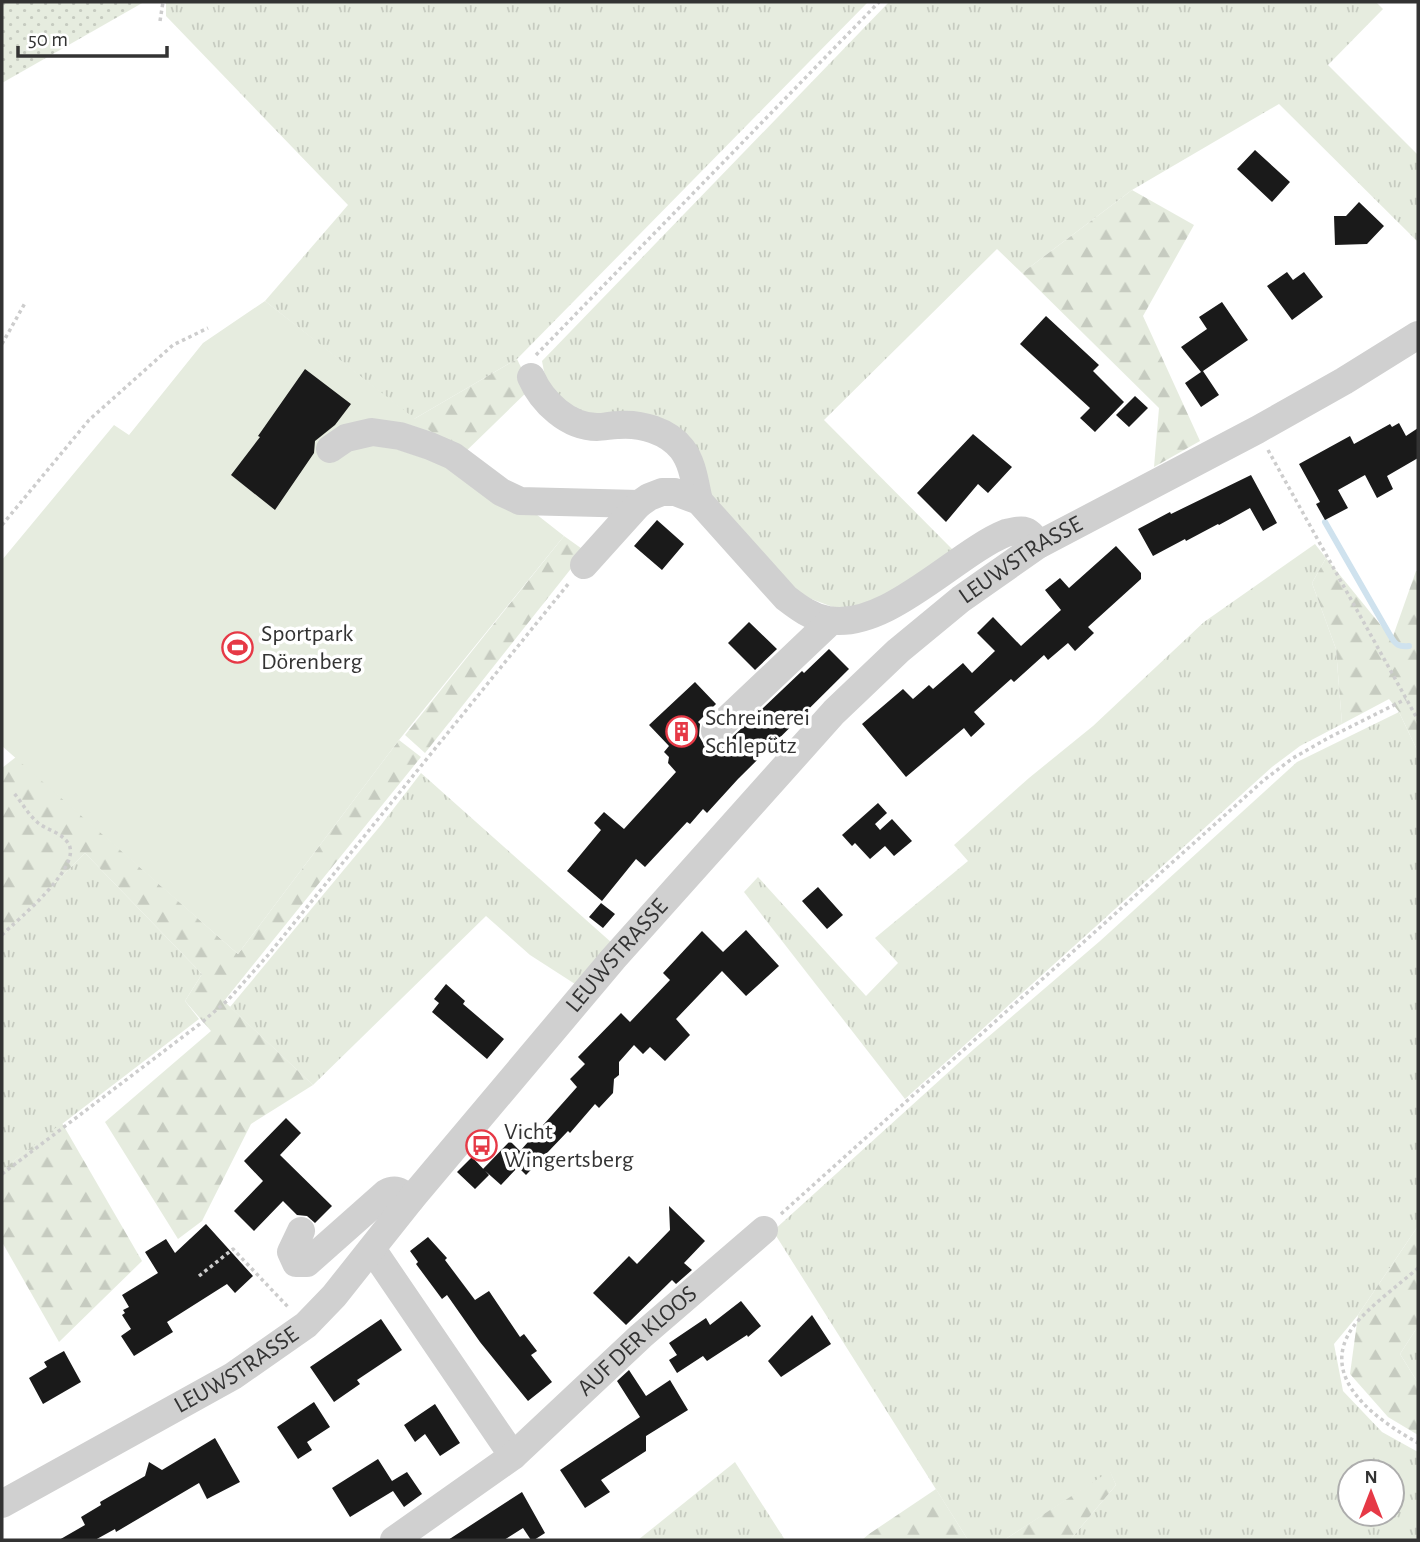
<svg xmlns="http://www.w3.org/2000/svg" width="1420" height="1542" font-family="'Alegreya Sans',sans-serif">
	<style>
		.grass { fill: url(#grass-tufts); fill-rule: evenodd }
		.forest { fill: url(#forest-firs) }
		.park { fill: url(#park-dots) }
		.pitch { fill: #e6ecdf }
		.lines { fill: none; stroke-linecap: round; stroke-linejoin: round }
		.stream { stroke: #cfe2ee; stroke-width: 6 }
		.building { fill: #1a1a1a }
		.path { stroke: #cdcdcd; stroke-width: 3.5; stroke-dasharray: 3.5 3.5; stroke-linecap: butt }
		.minor { stroke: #d0d0d0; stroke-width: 28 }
		.labels { text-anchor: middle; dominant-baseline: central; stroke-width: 7; stroke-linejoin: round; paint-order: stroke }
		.street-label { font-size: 24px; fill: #333; stroke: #fff }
		.poi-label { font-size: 24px; fill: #333; stroke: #fff; text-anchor: start }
	</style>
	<defs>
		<pattern id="grass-tufts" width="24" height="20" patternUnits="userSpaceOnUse" patternTransform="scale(1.75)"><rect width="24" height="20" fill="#e6ecdf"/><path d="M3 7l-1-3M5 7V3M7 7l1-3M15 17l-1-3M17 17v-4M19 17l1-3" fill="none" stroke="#c6cbc0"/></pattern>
		<pattern id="forest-firs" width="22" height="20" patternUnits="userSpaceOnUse" patternTransform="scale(1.75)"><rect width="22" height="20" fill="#e6ecdf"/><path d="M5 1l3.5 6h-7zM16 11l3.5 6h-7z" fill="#c6cbc0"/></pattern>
		<pattern id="park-dots" width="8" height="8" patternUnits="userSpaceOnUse" patternTransform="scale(1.75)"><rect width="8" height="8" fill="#e6ecdf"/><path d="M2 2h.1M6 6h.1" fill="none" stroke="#c6cbc0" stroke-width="1.8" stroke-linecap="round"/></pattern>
	</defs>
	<rect width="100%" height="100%" fill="#fff"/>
	<path class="grass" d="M166,2H868L517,359L414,419L265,301L348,205L166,16Z
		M889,2H1376L1383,9L1328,65L1418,155V242L1279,104L1132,190L1022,273L997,249L824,420L955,552L880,599L841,610L795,593L703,488L687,443L594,420L548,392L542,361Z
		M1315,544L1326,558L1312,583L1336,649L1342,724L1300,746L1272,767L905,1099L744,892L758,877L866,996L898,963L875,938L968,861L954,845L1029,778L1093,726L1204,622Z
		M1399,712L1418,752V1226L1358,1315L1334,1344L1343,1391L1382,1432L1418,1452V1540H1070L1116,1485L1110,1472L1004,1540H968L773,1231L974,1049L1100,941L1297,762ZM1350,1472H1392V1514H1350Z
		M421,773L612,943L575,984L530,955L486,916L313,1085L230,1007L381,825Z
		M85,853L202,974L185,1001L199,1019L2,1170V937Z
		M1418,1326V1383L1400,1354Z
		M735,1462L785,1540H638Z"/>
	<path class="forest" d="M1132,190L1194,225L1143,316L1200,441L1154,467L1159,408L1022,273Z
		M265,301L414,419L517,359L531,388L459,458Z
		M564,536L585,551L425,753L405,735Z
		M1326,558L1392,639L1416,571H1418V752L1399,712L1389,699L1342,724L1336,649L1312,583Z
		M399,740L421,757L224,1001L313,1085L251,1124L202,1221L178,1239L105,1122L211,1031L185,1001L202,974L85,853L2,937V768L16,757L238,954Z
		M62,1123L142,1261L59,1342L2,1242V1170Z
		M1418,1226V1326L1400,1354L1418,1383V1435L1388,1417L1350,1374L1358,1315Z
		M1110,1471L1116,1485L1070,1540H1004Z
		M936,1489L968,1540H862L869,1534Z"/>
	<path class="park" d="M2,2H144L2,83Z"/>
	<path class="pitch" d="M265,301L564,536L399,740L238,954L2,746V560L114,425L129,435L203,343Z"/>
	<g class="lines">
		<path class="stream" d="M1325,522L1391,637C1396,645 1399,647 1409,646"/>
	</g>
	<path class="building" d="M1255,150L1290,182L1272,202L1237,169Z
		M1359,202L1384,226L1367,244L1335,245L1334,216H1346Z
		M1287,272L1293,280L1304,272L1323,297L1292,320L1267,286Z
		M1222,302L1248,340L1203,371L1219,395L1201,407L1185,383L1201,372L1181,347L1207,329L1199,317Z
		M1046,316L1099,365L1093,371L1124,402L1095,432L1080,418L1090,408L1020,344Z
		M305,369L351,404L335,425L315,441L314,453L275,510L231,475L260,437L258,436Z
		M1135,396L1148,408L1129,427L1116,415Z
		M1399,423L1406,436L1418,428V458L1387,476L1393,489L1377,498L1365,475L1338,490L1348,508L1325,520L1316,504L1320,502L1299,464L1350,436L1354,444L1390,424L1392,427Z
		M973,434L1012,467L988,493L978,484L946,522L917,493Z
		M1251,475L1277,523L1263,531L1250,508L1219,525L1218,524L1186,541L1185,539L1153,556L1138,529L1170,512L1171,514Z
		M657,520L684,544L662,570L634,546Z
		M1116,546L1141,573V579L1088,627L1094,633L1075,651L1068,643L1048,660L1044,655L1014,682L1011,679L974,712L985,724L971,737L964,728L906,777L862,724L903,689L913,699L929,685L933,689L963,663L972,673L995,651L977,633L993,617L1021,646L1061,610L1045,590L1060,578L1069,588Z
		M749,622L777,649L755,670L728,643Z
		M829,649L849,669L738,779L707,813L703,809L690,824L687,822L645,867L636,859L602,901L567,871L601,830L594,823L604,812L624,829L676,772L668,763L669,757L664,752L669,746L649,725L695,682L716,704L698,722L700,724L699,736L703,743L710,747H720L726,743L802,671L804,673Z
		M878,803L887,813L875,824L880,830L892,819L912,841L894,856L885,846L870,859L855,843L852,846L842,835Z
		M818,887L843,915L827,929L802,901Z
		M601,903L615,914L603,928L589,917Z
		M746,930L779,966L746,996L722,971L676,1019L690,1035L665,1061L650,1047L643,1054L634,1045L619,1062V1075L614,1079L613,1093L599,1108L595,1104L570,1133L568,1131L526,1175L518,1167L501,1185L483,1169L510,1141L520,1151L577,1087L570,1079L585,1064L578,1057L621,1013L630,1022L670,980L663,973L702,931L723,952Z
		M446,984L465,1001L463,1004L504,1039L487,1059L432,1012L439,1003L434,999Z
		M286,1118L301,1133L280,1155L332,1206L315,1223L307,1216L297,1215L283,1201L254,1231L234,1211L263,1181L244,1161Z
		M472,1157L489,1175L475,1189L457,1172Z
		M669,1206L705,1241L684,1263L692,1270L676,1284L672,1280L626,1325L593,1293L629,1256L637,1264L670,1230Z
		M206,1224L253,1276L235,1293L227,1284L167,1322L173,1332L134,1356L121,1336L131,1329L122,1315L125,1313L123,1310L129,1307L122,1295L158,1273L145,1252L166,1239L175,1253Z
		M428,1237L447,1258L445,1260L475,1300L489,1291L520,1337L524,1334L537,1351L531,1355L552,1382L528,1401L480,1342L447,1295L442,1299L416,1264L418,1262L410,1251Z
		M741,1301L761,1326L748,1337L747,1335L707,1361L703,1356L677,1373L669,1360L677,1355L669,1343L706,1318L710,1325Z
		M812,1315L831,1344L781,1377L768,1361Z
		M381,1319L402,1350L357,1380L360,1384L334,1402L310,1367Z
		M64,1351L81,1382L43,1404L29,1378L47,1367L44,1362Z
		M629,1370L646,1396L670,1380L688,1410L646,1436V1451L601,1480L610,1492L585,1508L560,1470L640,1417L617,1381Z
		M314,1402L330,1427L307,1442L312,1450L298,1459L277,1427Z
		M435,1404L460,1443L440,1456L425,1434L415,1442L404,1425Z
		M215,1438L240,1482L207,1499L199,1483L116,1532L115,1529L95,1540H59L85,1525L81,1517L101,1505L100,1502L145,1476L149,1462L162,1470Z
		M378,1459L392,1481L407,1472L422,1494L404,1507L393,1491L350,1517L332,1488Z
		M522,1492L545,1533L534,1540H531L523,1528L504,1540H448Z"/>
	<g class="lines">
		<path class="path" d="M160,21L163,2
			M2,344L25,303
			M536,355L879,2
			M1268,450L1418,720
			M2,525L89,420L173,345L208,328
			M2,935C18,919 84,866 68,843C61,832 46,830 37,822C27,813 21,801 13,792
			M2,1174L201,1023L228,1000L269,954L569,583
			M781,1214L1264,780L1293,758L1330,737L1406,699
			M1418,1268C1400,1284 1367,1308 1353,1327C1316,1379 1379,1421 1418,1443
			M199,1276L233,1249L289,1308"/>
		<g class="minor">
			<path d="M531,377C542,402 568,427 597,427C604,427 611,425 618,425C641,423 668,431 682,449C693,463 695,484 699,501"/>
			<path d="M330,449L346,438L372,432L400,436L430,446L453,456L501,492L520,501L639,504"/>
			<path d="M584,565L639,504L649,497L662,492H675L699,501L786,598C799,608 811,617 828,620C886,631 956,553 1006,533C1025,529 1028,528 1038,545"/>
			<path d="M715,731L831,621"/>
			<path d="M301,1231L291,1252L296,1263H307L386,1193C397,1187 402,1193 411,1199"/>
			<path d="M372,1249L513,1456"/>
			<path id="s1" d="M2,1504L233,1376L306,1325L334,1296L411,1199L613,959L834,712L898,651L961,599L1038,545L1257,430L1344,381L1418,335"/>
			<path id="s2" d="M394,1540L513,1456L641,1336L764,1230"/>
		</g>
	</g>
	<defs>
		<symbol id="stadium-ring" viewBox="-11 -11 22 22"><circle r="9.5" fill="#fff" stroke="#e63946" stroke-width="1.5"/><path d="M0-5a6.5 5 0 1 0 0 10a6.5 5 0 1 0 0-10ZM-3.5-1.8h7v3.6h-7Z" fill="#e63946"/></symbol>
		<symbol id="building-ring" viewBox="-11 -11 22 22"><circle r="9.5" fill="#fff" stroke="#e63946" stroke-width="1.5"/><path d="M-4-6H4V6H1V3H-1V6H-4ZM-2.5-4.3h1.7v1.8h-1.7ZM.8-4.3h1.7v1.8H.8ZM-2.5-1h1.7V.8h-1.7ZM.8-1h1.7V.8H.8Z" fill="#e63946"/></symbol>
		<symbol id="bus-ring" viewBox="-11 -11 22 22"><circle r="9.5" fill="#fff" stroke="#e63946" stroke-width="1.5"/><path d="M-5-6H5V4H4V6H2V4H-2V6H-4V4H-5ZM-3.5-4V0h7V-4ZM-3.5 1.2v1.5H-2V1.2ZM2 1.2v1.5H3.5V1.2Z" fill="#e63946"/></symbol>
	</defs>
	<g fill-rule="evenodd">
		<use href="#stadium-ring" x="220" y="630" width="35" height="35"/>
		<use href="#building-ring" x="664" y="714" width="35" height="35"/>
		<use href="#bus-ring" x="464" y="1128" width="35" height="35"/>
	</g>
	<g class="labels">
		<g class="street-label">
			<text stroke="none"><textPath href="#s1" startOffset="1404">LEUWSTRASSE</textPath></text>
			<text stroke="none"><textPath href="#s1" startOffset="836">LEUWSTRASSE</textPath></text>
			<text stroke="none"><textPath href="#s2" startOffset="315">AUF DER KLOOS</textPath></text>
			<text stroke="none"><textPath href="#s1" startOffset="270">LEUWSTRASSE</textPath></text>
		</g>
		<g class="poi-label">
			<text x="261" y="634">Sportpark<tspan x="261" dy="28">Dörenberg</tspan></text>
			<text x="705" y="718">Schreinerei<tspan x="705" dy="28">Schlepütz</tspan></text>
			<text x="504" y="1132">Vicht<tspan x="504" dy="28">Wingertsberg</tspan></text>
		</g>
	</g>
	<rect width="1420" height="1542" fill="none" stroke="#333333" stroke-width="7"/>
	<g transform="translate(1371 1493)"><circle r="33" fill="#ffffff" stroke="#adadad" stroke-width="2"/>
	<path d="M0-5L12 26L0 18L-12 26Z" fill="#e63946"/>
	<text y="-10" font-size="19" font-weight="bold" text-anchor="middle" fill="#333333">N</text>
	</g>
	<path d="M18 46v10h149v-10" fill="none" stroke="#333333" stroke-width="3.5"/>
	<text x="28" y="46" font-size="21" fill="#333333" stroke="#ffffff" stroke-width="5" paint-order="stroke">50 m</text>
</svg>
